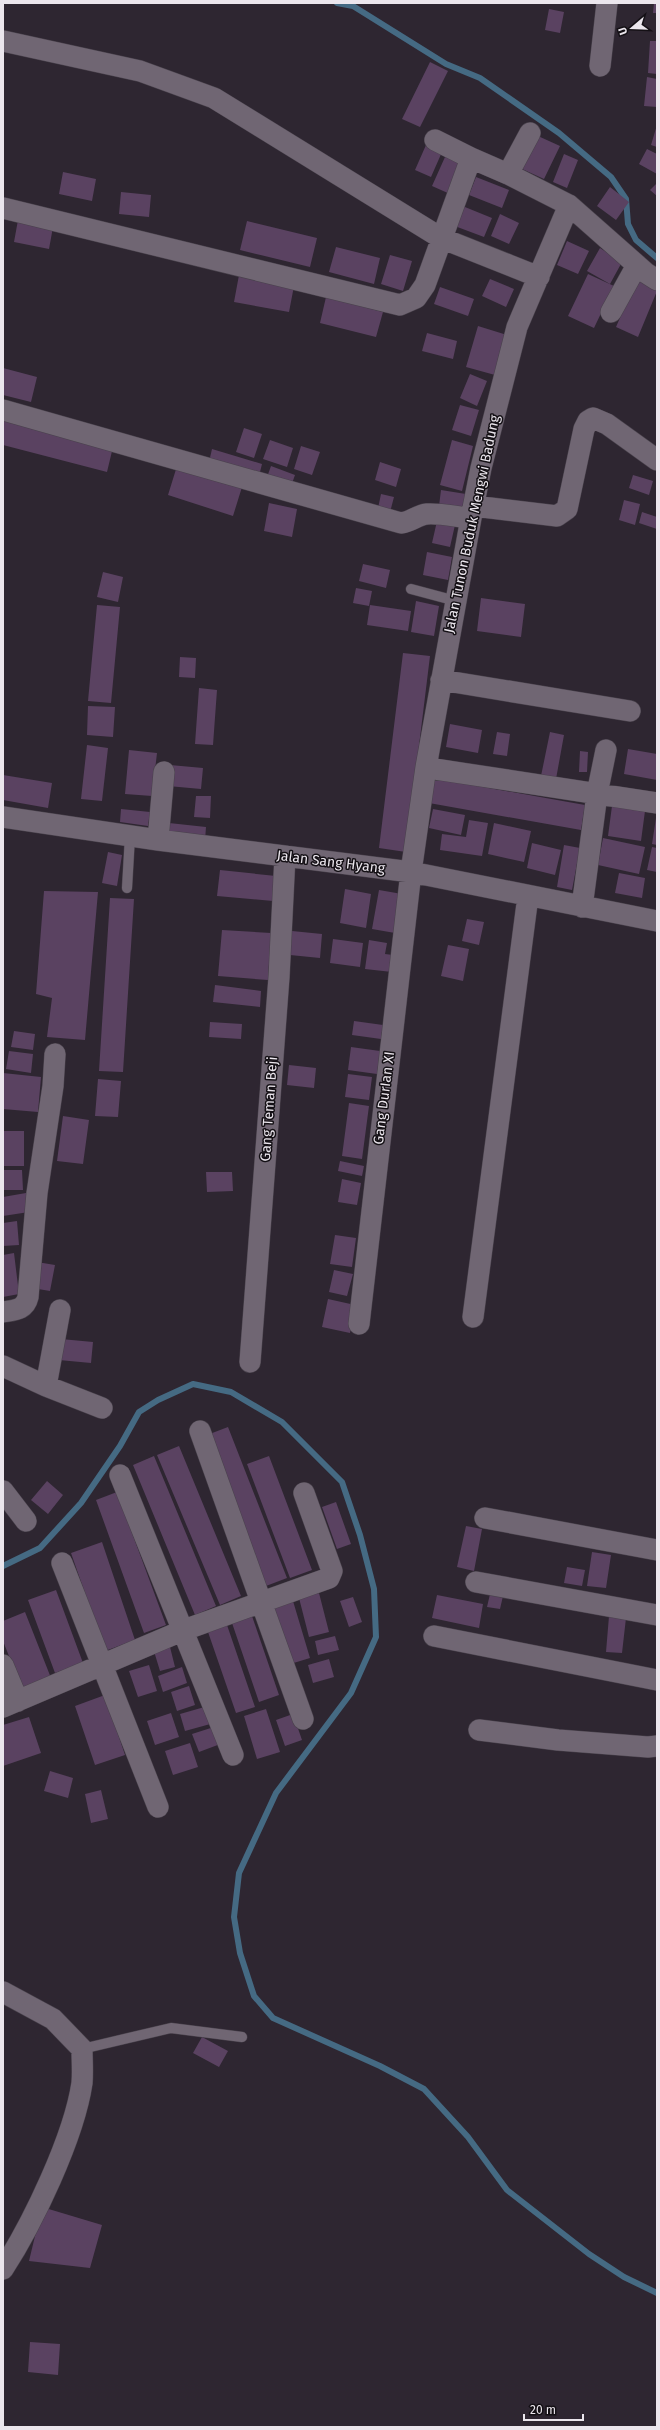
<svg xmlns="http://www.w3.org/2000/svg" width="660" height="2430" font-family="'Fira Sans',sans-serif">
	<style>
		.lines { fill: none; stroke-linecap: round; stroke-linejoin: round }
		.stream { stroke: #456a83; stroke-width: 6 }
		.building { fill: #5a4261 }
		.service-casing { stroke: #49424c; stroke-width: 11 }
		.minor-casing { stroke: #49424c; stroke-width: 22 }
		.service { stroke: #706673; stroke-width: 10 }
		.minor { stroke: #706673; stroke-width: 21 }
		.labels { text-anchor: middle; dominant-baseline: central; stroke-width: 3; stroke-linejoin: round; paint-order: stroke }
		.street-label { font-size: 14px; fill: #ebe6ed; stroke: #141015 }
	</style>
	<rect width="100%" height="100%" fill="#2e2631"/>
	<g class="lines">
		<path class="stream" d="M337,3L353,6L446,64L480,78L559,133L611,177L626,199L628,224L636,240L657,258
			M3,1566L40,1548L81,1503L120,1446L139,1412L158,1400L193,1384L231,1392L282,1422L342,1482L360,1535L374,1589L376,1637L351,1693L276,1793L239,1873L234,1917L240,1953L254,1996L273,2018L380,2066L424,2089L468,2137L507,2190L589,2254L624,2277L657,2293"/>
	</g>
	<path class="building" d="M654,3H657V13H653Z
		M549,9L564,12L560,33L545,30Z
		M650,41H657V74L648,73Z
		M430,62L448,71L420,127L402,119Z
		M647,77L657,79V107L644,106Z
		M657,125V147L651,145Z
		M538,136L560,146L544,179L522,169Z
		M426,145L442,152L431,177L415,170Z
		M647,149L657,154V174L639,164Z
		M564,154L578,160L567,188L553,182Z
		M445,157L462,164L450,194L432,186Z
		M63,172L96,179L92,201L59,194Z
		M476,177L509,190L502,208L469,195Z
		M657,183V196L650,190Z
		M610,187L629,202L616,220L597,206Z
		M121,192L151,195L149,217L119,214Z
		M460,205L492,218L484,237L452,225Z
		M500,214L519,223L509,244L491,236Z
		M18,220L53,227L49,249L14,242Z
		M247,221L317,238L310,267L240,250Z
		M567,241L589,251L578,274L557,265Z
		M336,247L380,258L374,284L329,272Z
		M600,248L622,262L610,284L587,271Z
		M390,255L412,261L403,291L381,284Z
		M588,274L614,286L594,328L568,316Z
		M239,275L294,286L289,312L234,302Z
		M638,276L657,285V291L638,337L616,327Z
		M490,279L514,289L506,307L482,296Z
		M440,287L474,299L468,316L434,304Z
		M326,297L383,312L376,337L320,323Z
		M478,326L507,335L495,375L466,367Z
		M427,333L457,341L453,359L422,351Z
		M3,368L37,377L31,402L3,395Z
		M470,374L487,381L477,406L460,398Z
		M460,405L479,410L471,436L452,430Z
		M3,419L113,447L107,472L3,445Z
		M244,428L262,434L254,458L236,452Z
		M270,440L293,448L287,467L263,459Z
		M452,440L473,446L462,491L440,485Z
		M301,446L320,452L312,475L294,469Z
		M212,449L262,464L259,476L209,462Z
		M380,462L401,469L396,487L375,480Z
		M177,466L242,487L233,516L168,495Z
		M271,466L295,475L290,489L266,480Z
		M633,475L653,481L649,495L629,488Z
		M441,490L466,494L464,510L439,506Z
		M381,494L394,497L389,516L377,513Z
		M624,500L640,504L635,525L619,520Z
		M269,503L297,509L292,537L264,531Z
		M642,512L657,517V529L639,523Z
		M437,521L455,525L450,547L432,543Z
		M427,552L452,557L448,580L423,575Z
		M363,564L390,570L386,588L359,581Z
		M103,572L123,577L118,602L97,597Z
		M356,588L372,591L369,606L353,603Z
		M481,598L525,604L521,637L477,631Z
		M416,601L439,606L434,636L411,632Z
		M97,605L120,607L111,703L88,701Z
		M370,605L411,611L408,631L367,625Z
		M403,653L430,656L406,852L379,848Z
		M180,657L196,658L195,678L179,677Z
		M199,688L217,690L213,745L195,744Z
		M88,706L115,707L113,737L87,735Z
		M450,724L482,730L478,753L446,747Z
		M497,732L510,734L507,756L493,754Z
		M550,732L564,735L556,779L541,776Z
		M87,745L108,748L102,801L81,799Z
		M628,749L657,754V780L624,774Z
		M129,750L157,753L152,796L125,794Z
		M580,751L588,752L587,772H579Z
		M170,765L203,768L201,789L168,786Z
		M3,775L52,783L48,808L3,800Z
		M433,778L585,805L581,830L429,803Z
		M196,796H211L210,818L194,817Z
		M612,806L645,811L641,841L608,836Z
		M121,809L150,812L148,826L120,822Z
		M433,809L465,815L461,835L429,828Z
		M656,818H657V845L652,844Z
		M469,820L488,823L482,856L440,850L442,834L466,837Z
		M169,823L206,827L205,840L167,837Z
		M494,823L531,831L524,862L488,854Z
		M603,838L645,847L639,874L598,865Z
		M532,843L561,850L555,875L527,868Z
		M564,845L580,848L572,890L557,887Z
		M652,847L657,848V872L647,870Z
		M108,852L122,855L117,886L102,883Z
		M220,870L276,876L273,901L217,896Z
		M619,873L645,878L642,898L615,893Z
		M345,889L371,894L366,928L340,923Z
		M379,890L402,894L395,933L372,929Z
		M44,891L98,892L85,1040L47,1037L52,998L36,994Z
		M110,898L134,899L123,1072L99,1071Z
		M467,919L484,922L479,945L462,941Z
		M222,930L271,933L268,980L218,976Z
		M292,931L322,934L320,958L290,955Z
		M333,939L363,943L360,967L330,963Z
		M369,940L387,943L385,954L393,955L392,972L365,969Z
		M448,945L469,949L463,981L441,976Z
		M215,985L261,991L260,1007L213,1002Z
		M354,1021L383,1025L381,1039L352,1035Z
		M210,1022L242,1024L241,1039L209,1037Z
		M14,1031L35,1034L33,1050L11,1047Z
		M351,1047L380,1051L377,1074L348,1070Z
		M9,1051L33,1054L31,1073L6,1069Z
		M289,1065L316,1068L314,1088L287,1085Z
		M3,1073L41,1077L38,1112L3,1109Z
		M348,1074L372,1077L369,1100L345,1097Z
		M98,1079L121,1081L118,1117L95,1116Z
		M349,1103L369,1106L362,1159L342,1156Z
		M63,1116L89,1120L83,1164L57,1161Z
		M3,1131H24V1166H3Z
		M340,1161L364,1166L362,1176L338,1171Z
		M3,1170H22L23,1190H3Z
		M206,1172H232L233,1191L207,1192Z
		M342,1179L361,1183L357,1205L338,1202Z
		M26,1193L29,1212L3,1216V1197Z
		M17,1221L19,1245L3,1246V1223Z
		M335,1235L356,1238L352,1267L330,1264Z
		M14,1253L19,1294L3,1297V1255Z
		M37,1262L55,1265L50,1291L32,1288Z
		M334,1270L353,1274L347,1296L329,1292Z
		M328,1299L355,1305L350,1333L322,1327Z
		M61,1339L93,1342L91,1363L59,1360Z
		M228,1427L287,1578L266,1586L207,1435Z
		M179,1446L241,1596L220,1605L157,1455Z
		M154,1456L216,1606L195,1615L133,1465Z
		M269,1456L312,1570L290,1578L247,1464Z
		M47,1481L63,1495L48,1514L31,1500Z
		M117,1492L166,1625L144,1633L96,1500Z
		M336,1502L351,1544L337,1549L322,1507Z
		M466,1526L482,1529L474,1571L457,1567Z
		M102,1542L135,1640L105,1651L71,1553Z
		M592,1552L611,1555L606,1588L587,1586Z
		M567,1567L585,1570L582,1586L564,1583Z
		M56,1590L83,1663L55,1673L28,1600Z
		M319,1593L329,1632L309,1637L299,1598Z
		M490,1594L503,1596L500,1609L487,1607Z
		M437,1595L483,1604L479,1628L432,1618Z
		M353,1597L362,1622L349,1627L340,1601Z
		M293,1601L310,1658L287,1665L270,1608Z
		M25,1612L51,1678L22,1689L3,1641V1621Z
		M252,1616L279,1695L259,1702L232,1623Z
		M609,1616L626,1618L622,1653L606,1652Z
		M227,1625L255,1707L236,1713L208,1632Z
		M335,1636L339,1650L318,1655L315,1641Z
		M169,1643L175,1667L160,1671L153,1648Z
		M329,1659L334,1677L313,1683L308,1665Z
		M149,1665L157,1691L138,1697L129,1671Z
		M182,1667L187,1683L163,1692L158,1676Z
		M189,1686L195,1705L177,1711L171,1692Z
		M105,1695L125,1755L95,1765L75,1706Z
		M208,1706L214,1723L185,1731L180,1714Z
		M266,1709L280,1752L257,1759L244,1716Z
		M171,1713L179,1737L155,1745L147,1721Z
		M293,1714L302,1740L285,1746L276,1720Z
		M29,1717L41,1753L3,1766V1725Z
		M217,1726L223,1743L199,1752L192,1734Z
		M190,1743L198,1767L173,1775L165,1751Z
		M50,1771L73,1778L68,1798L44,1791Z
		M101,1790L108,1819L91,1823L85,1794Z
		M202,2037L228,2051L219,2067L193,2053Z
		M42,2207L102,2225L90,2268L29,2261Z
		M30,2342L60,2344L58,2375L28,2372Z"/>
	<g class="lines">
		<defs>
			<path id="service" d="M411,589L456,601
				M127,888L130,836
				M82,2049L171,2028L242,2037"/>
			<path id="minor" d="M3,41L140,71L214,98L441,238L539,277
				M600,66L607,3
				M435,140L471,158
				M508,174L530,133
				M3,208L400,305L416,298L425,285L471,158L508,174L569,205
				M611,312L637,265
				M3,410L401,523C411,522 417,515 427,514C441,513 457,517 471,518
				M474,506L557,516L567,509L584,429L588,421L593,418L607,424L657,460
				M441,680L630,711
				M435,769L657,803
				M3,817L158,840L411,872L657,921
				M158,840L164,772
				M582,907L597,794L606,750
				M3,1312C15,1310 25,1310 28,1297L37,1193L53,1086L55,1054
				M473,1317L528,896
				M359,1324L411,872L426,767L471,518L481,468L517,327L569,205L646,273L657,280
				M250,1362L279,977L285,856
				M3,1366L46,1386L60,1310
				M46,1386L102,1408
				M200,1431L303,1719
				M120,1475L233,1755
				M3,1491L26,1521
				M485,1518L657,1550
				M62,1563L158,1807
				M476,1582L657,1615
				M434,1636L657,1680
				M3,1665L18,1701
				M3,1707L184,1630L329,1578L332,1571L304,1493
				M479,1730L558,1740L648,1747L657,1746
				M3,1992L53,2019L82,2049C82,2060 83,2072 82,2083C74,2137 33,2223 3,2269"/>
		</defs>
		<use href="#service" class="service-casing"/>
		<use href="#minor" class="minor-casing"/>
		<use href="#service" class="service"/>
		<use href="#minor" class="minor"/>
	</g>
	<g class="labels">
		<g class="street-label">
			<text transform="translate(472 524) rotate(-78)">Jalan Tunon Buduk Mengwi Badung</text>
			<text transform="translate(331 862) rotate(7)">Jalan Sang Hyang</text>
			<text transform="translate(384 1098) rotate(-83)">Gang DurIan XI</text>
			<text transform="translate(269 1109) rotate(-86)">Gang Teman Beji</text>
		</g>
	</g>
	<rect width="660" height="2430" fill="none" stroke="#ebe6ed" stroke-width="8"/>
	<g transform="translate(632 28) rotate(251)" stroke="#141015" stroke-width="3" paint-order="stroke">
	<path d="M0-3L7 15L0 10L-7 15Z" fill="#ebe6ed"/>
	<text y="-6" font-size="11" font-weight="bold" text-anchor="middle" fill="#ebe6ed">U</text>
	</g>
	<path d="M524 2414v6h59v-6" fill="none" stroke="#ebe6ed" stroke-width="2"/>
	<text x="530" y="2414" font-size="12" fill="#ebe6ed" stroke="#141015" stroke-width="3" paint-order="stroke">20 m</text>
</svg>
